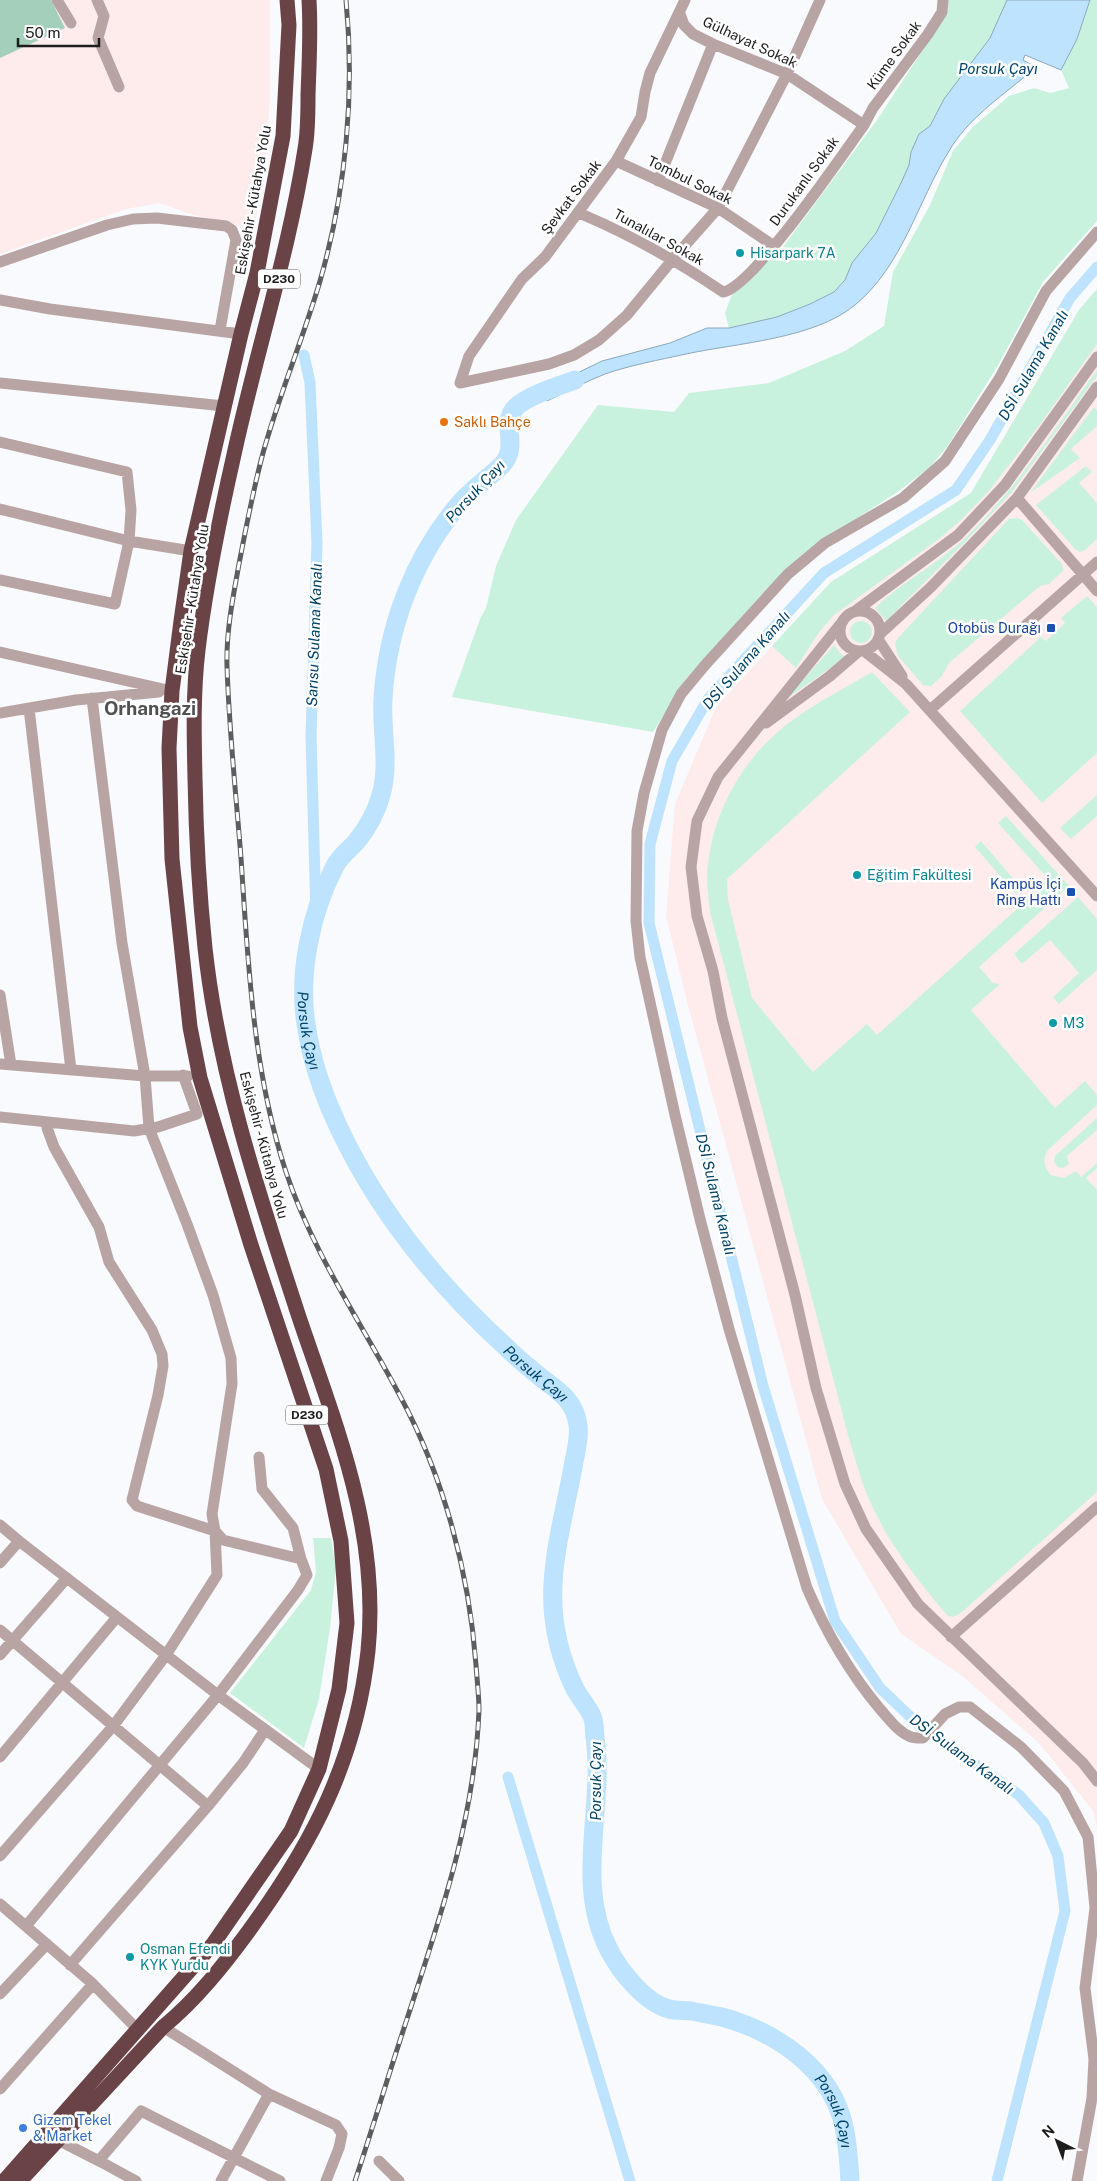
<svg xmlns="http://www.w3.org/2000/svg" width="1097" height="2181" font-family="'Public Sans',sans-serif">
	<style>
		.education { fill: #fdeceb }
		.green { fill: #c9f2de }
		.forest { fill: #a3cfbb }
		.water { fill: #bde3fe; stroke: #8da8bb }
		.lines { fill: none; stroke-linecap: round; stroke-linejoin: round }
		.canal { stroke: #bde3fe; stroke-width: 11 }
		.river { stroke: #bde3fe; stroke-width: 19 }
		.minor { stroke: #b9a4a4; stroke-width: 11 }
		.highway { stroke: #6a4346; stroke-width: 15 }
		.rail-casing { stroke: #5c5d5e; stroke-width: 5 }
		.rail { stroke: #fff; stroke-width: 3; stroke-dasharray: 9; stroke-linecap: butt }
		.culture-dot { fill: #0f9aa8; stroke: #fff; stroke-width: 2 }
		.food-dot { fill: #e8710a; stroke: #fff; stroke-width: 2 }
		.transit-dot { fill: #1a4fb4; stroke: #fff; stroke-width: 2 }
		.shop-dot { fill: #3f7fe0; stroke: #fff; stroke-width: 2 }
		.labels { text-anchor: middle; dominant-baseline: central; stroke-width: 5; stroke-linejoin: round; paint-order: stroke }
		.shield { fill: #fff; stroke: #616162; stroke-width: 1 }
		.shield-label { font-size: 12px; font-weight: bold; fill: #1d1d1e }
		.street-label { font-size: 14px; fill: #1d1d1e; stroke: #fff }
		.culture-label { font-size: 14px; fill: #0d838f; stroke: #fff; text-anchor: start }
		.food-label { font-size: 14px; fill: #c56008; stroke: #fff; text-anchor: start }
		.transit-label { font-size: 14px; fill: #164399; stroke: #fff; text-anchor: end }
		.shop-label { font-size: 14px; fill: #366cbe; stroke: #fff; text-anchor: start }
		.water-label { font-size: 15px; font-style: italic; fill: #014468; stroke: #fff }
		.district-label { font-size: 19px; font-weight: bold; fill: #505152; stroke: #fff }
	</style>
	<rect width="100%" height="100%" fill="#f9fafd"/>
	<path class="education" d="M0,0H270V96L265,166L254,230L190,214L160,203L126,209L0,254Z
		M1097,289V1827L1093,1811L1039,1743L961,1675L901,1634L822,1499L689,1009L666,916L675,804L716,707L831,582L971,493L1079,310Z"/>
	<path class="green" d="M948,0H1007L990,38L944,99L930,126L919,135L911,152L909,165L901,183L876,233L852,263L845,280L834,292L810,304L777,317L729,328L725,313L732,294L780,251L877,120L947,13Z
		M1090,0H1097V221L1043,282L997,367L947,447L929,468L899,491L814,546L687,679L653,732L452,697L480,619L486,608L496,566L516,520L598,405L674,412L689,393L769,383L845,351L884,326L893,272L930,205L953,151L973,127L1009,96L1034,88L1050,93L1069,88L1061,70L1077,39Z
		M1097,289V344L1039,426L989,491L962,519L939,539L834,615L820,631L796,668L772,646L831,582L971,493L1079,310Z
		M1097,370V376L1012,492L964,543L886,621L875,608C901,582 936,565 963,540C1015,491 1055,428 1097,370Z
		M1094,407L1097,410V426L1071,449L1080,458L1030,493Z
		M1086,466L1092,472L1079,483L1097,503V539L1085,550L1080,552L1075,549L1036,505Z
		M1018,518L1022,520L1061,563L1064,570L1049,584L1040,586L949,663L942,676L931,686L923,685L898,656L895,644L897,639L1005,523L1009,519Z
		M1087,596L1097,607V753L1042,803L960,711L1041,637L1046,641L1065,623L1061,618Z
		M850 632a11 11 0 1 1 22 0a11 11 0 1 1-22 0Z
		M834,645L841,654L846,657L785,700Z
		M872,672L910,712L727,879L728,900L752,998L813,1072L867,1024L877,1035L1049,880L998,823L1006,816L1069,886L979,967L993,983L1000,984L971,1010L1055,1108L1085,1081L1097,1095V1105L1048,1150C1042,1159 1044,1167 1051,1175L1064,1178L1076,1171L1081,1177L1097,1163V1168L1086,1178L1097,1190V1492L961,1613L953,1617L948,1616C915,1578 882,1535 864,1487C858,1470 853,1452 848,1435L710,912C709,900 707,889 707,877C710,814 744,753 797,717C821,700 847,687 872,672Z
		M1097,795V816L1071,839L1060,828Z
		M981,841L1022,889L1016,894L975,847Z
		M1078,897L1097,919V970L1059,1004L1053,997L1079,973L1050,940L1022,964L1014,954Z
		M1097,1118V1130L1067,1156L1069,1164L1063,1168L1058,1167L1054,1162L1055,1156Z
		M313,1538H331L336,1568L330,1628L319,1699L304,1748L230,1693L311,1590L316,1572Z"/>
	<path class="forest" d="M0,0H51L65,28L0,58Z"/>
	<path class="water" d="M1007,0H1090L1077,39L1061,70L1025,55L1023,60L1034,66L1027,75C1000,97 967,120 949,151C917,203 903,265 855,305C814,339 737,343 686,354C659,360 631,365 605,374C585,382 566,392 547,401L543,397L567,378L602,361L670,343L707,328H729L777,317L810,304L834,292L845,280L852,263L876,233L901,183L909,165L911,152L919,134L930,126L944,99L990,38Z"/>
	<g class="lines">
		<path class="canal" d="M304,355L310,383L317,543L311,736L316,915
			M508,1777L630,2181
			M997,2181L1065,1911L1058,1856L1044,1823L1019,1795L920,1726L880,1688L835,1621L763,1386L649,923L650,844L672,761L708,699L824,573L956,490L990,440L1070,298L1097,267"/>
		<path class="river" id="s1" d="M575,380C559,386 528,395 516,407C499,424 521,446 501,466C488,478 474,488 461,502C414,556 387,628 383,699C381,731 390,764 381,795C376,813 367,829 356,842C348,851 340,856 335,866C311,912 298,973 306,1024C311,1059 323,1094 338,1126C377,1210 439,1286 507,1348C517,1358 528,1367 539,1376C557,1390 575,1400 578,1425C580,1439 575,1454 573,1467C566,1506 555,1545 553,1584C551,1620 559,1656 575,1689C580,1698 588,1707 592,1716C595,1723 594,1730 595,1737C605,1808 574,1883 609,1950C620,1971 645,2003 669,2009C676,2011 684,2010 691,2011C701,2013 712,2015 722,2017C776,2032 832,2069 844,2127C848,2145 849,2163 850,2181"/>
		<path class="minor" d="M57,0L71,23
			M97,0L104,16L98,38L119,87
			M685,0L650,73L645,92L641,117L616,161L545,257L522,279L469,356L460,383L549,364L574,355L599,340L627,315L673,259L718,208L787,74L820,0
			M680,14L684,25L693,34L713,44L787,74L864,125
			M616,161L718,208L774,246
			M658,181L713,44
			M579,213C631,235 676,260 723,292C753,287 842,155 864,125L873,108L928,34L942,12L943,0
			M0,262L107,225L133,219L157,218L226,226L232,230L236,240L220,330
			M0,300L50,309L241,334
			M0,383L224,406
			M0,442L127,472L131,510L129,541L191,551
			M1017,498L1097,591
			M0,509L129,541L115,604L0,580
			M840 631a20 20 0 1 1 40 0a20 20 0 1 1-40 0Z
			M854,612L958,535L1005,485L1097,357
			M843,621L718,777L697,821L691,867L697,916L713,971L722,1018L795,1295L816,1388L845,1484L866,1529L918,1604L1083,1763L1097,1781
			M880,634L931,587L1017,498L1097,387
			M878,639L902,676
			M864,651L906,684L1097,896
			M0,652L172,691
			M92,698L122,943L145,1076L149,1128L187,1224L213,1295L231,1358L232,1384L212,1514L215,1531L223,1540L301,1559L307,1575L298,1590L218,1695L319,1769
			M29,708L71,1070
			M930,710L1097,562
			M0,713L76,700L159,692
			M766,723L830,676L859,651
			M0,995L11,1065
			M0,1064L145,1076H188
			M0,1117L134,1131L158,1127L197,1114L183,1075
			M259,1457L262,1489L293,1528L301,1559
			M0,1525L19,1541
			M0,1563L19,1541L218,1695L26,1926
			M0,1630L208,1806
			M951,1637L1097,1507
			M0,1655L67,1578
			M0,1757L117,1617
			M0,1856L114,1725L166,1655L217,1575L215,1531L137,1506L132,1500L158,1395L163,1366L162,1354L152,1330L109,1262L99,1227L54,1147L47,1128V1122
			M0,1904L93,1984L138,2030
			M70,1965L208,1806L243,1763L265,1730
			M0,1994L47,1944
			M163,2027L269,2094L336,2125L342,2134L339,2148L326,2181
			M0,2089L93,1984
			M58,2140L103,2163
			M379,2161L399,2181
			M136,2181L103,2163L101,2158L141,2111L280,2181
			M221,2181L269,2094
			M1077,2181L1092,2098L1094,2059L1085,1988L1095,1908L1088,1837L1064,1791L1021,1747L970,1707H959L945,1714L923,1738C919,1738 914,1738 911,1737C898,1732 889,1719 880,1709C849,1672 826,1632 807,1588L729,1329L700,1219L675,1115L640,957L636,921L637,831L644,793L662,730L681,694L706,664L788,574L825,543L903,498L945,461L999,379L1046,291L1097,232"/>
		<path class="highway" d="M4,2181L213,1944L291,1831L319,1769L339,1689L347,1623L341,1541L326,1469L251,1245L200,1078L190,1027L172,859L169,748L172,691L181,621L191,551L241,334L257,273L283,136L289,25L287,0
			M20,2181L163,2027C196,2000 223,1966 248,1932C312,1844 356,1761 368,1651C380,1533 337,1429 300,1320C260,1198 219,1076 205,948C199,891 196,835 195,778C194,735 193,692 198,650C206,583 220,516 235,450C257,350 289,251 305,149C308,132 308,114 308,96C309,64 311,32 309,0"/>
		<defs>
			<path id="rail" d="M346,0C355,93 346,191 320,281C303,339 279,395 263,453C253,490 246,528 239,564C233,597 226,632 227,666C229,730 236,794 241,858C248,963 253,1072 286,1172C312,1251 360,1321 399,1394C444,1477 469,1572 476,1665C477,1680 479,1696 479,1710C475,1818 440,1918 407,2019C389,2073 373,2127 355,2181"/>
		</defs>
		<use href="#rail" class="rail-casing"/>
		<use href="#rail" class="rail"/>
	</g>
	<g class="culture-dot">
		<circle cx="740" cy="253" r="5"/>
		<circle cx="857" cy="875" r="5"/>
		<circle cx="1053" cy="1023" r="5"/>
		<circle cx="130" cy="1957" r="5"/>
	</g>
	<circle class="food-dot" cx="444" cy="422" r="5"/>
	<g class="transit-dot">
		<rect x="1046" y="623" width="10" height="10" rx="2.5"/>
		<rect x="1066" y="887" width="10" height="10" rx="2.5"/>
	</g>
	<circle class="shop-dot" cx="23" cy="2128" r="5"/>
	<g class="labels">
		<g class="shield">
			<rect x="258" y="269.5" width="42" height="19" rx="4"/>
			<rect x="286" y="1405.5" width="42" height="19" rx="4"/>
		</g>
		<g class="shield-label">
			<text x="279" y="279">D230</text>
			<text x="307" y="1415">D230</text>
		</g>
		<g class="street-label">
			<text transform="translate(750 42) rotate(25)">Gülhayat Sokak</text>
			<text transform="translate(894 55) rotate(-54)">Küme Sokak</text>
			<text transform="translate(690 180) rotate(26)">Tombul Sokak</text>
			<text transform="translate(804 181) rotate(-54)">Durukanlı Sokak</text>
			<text transform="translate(571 197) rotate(-53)">Şevkat Sokak</text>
			<text transform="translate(253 200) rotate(-80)">Eskişehir - Kütahya Yolu</text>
			<text transform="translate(659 237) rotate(29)">Tunalılar Sokak</text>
			<text transform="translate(192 599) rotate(-81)">Eskişehir - Kütahya Yolu</text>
			<text transform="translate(264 1145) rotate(75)">Eskişehir - Kütahya Yolu</text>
		</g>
		<g class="culture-label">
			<text x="750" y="253">Hisarpark 7A</text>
			<text x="867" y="875">Eğitim Fakültesi</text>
			<text x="1063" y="1023">M3</text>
			<text x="140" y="1949">Osman Efendi<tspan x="140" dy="16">KYK Yurdu</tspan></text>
		</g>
		<g class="food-label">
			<text x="454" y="422">Saklı Bahçe</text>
		</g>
		<g class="transit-label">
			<text x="1041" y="628">Otobüs Durağı</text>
			<text x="1061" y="884">Kampüs İçi<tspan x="1061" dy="16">Ring Hattı</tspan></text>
		</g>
		<g class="shop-label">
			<text x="33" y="2120">Gizem Tekel<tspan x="33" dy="16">&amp; Market</tspan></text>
		</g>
		<g class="water-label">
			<text x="998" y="68">Porsuk Çayı</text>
			<text transform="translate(1033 365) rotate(-60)">DSİ Sulama Kanalı</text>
			<text transform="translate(475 491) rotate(-47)">Porsuk Çayı</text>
			<text transform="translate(314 635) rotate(-88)">Sarısu Sulama Kanalı</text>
			<text transform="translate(746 660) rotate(-49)">DSİ Sulama Kanalı</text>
			<text stroke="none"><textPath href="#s1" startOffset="750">Porsuk Çayı</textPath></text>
			<text transform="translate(716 1194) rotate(76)">DSİ Sulama Kanalı</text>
			<text stroke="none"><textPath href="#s1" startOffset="1170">Porsuk Çayı</textPath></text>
			<text transform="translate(962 1754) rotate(36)">DSİ Sulama Kanalı</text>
			<text transform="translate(595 1781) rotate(-90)">Porsuk Çayı</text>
			<text stroke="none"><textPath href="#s1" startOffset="2071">Porsuk Çayı</textPath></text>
		</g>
		<g class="district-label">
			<text x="150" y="708">Orhangazi</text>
		</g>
	</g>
	<g transform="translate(1057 2141) rotate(318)" stroke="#ffffff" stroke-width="4" paint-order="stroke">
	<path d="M0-4L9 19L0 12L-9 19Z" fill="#1d1d1e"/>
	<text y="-8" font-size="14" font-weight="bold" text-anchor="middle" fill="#1d1d1e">N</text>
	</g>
	<path d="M18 38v8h81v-8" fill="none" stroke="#1d1d1e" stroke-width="2.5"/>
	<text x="25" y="38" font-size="15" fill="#1d1d1e" stroke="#ffffff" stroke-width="4" paint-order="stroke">50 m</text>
</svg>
